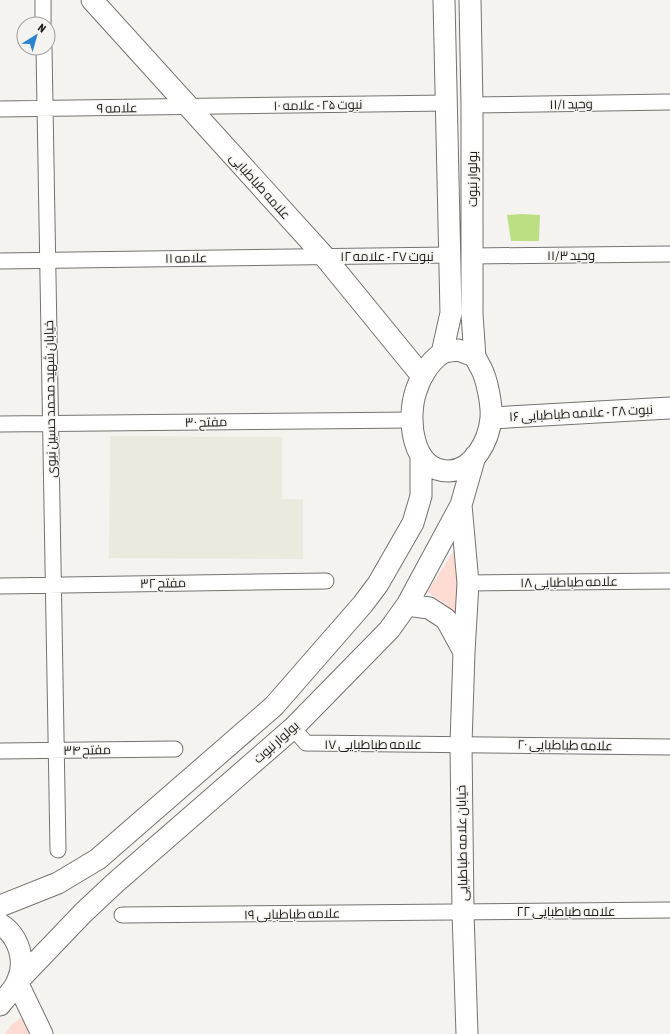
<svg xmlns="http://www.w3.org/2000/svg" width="670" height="1034" font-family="'Asap Condensed',Cairo,sans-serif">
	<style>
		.built { fill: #ece9de }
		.green { fill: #fedcd4 }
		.building { fill: #bddf84 }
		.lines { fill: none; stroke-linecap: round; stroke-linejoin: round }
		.street-casing { stroke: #747370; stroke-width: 17 }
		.secondary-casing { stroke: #747370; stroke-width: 23 }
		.street { stroke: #fff; stroke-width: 15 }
		.secondary { stroke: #fff; stroke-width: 21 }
		.labels { text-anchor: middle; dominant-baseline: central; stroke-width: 3; stroke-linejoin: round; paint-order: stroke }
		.street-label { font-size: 13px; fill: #1d1d1c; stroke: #f4f3ef }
	</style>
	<rect width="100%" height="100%" fill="#f4f3ef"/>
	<path class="built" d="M110,436L282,437V499H303V559L109,558Z"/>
	<path class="green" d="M461,540L463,622L447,605L427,592Z
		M27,1014L37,1034H5L12,1024Z"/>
	<path class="building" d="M522,214L540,215L539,241H511L507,215Z"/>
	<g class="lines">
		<defs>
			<path id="street" d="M43,0V24
				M44,48L58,850
				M472,105L670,102
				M0,109L447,103
				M472,256L670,254
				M0,261L450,255
				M0,424L412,420
				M468,583L670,581
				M0,586L326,581
				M293,728L306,743L670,747
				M0,751L175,749
				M122,915L670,910"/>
			<path id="secondary" d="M92,0L324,256L422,376
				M470,0L472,105V314L475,358
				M458,350C463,352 471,354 475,357C477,360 479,365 481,368C487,379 492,405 491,418C489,440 474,470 449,471C411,472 407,417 416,391C420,378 429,362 441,354C445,351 453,351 458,350Z
				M442,353L451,313L444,0
				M491,418L670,408
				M461,505L468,583L464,652L461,744L463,912L467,1034
				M407,605L429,608L446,619L464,652
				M0,906L58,883L98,859L274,706L363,604L378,584L413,523L421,496V458
				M0,924C19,936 27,962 17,982C14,990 5,998 0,1005
				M17,982L83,913L115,883L293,728L389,630L407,605L461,505L475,456
				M17,982L42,1034"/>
		</defs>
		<use href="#street" class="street-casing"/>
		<use href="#secondary" class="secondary-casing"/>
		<use href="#street" class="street"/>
		<use href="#secondary" class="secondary"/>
	</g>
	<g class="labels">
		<g class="street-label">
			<text transform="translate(571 104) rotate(-1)">وحید ۱۱/۱</text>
			<text transform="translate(318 105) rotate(-1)">نبوت ۲۵ - علامه ۱۰</text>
			<text transform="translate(117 108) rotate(-1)">علامه ۹</text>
			<text transform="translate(472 179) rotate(-90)">بولوار نبوت</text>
			<text transform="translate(260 186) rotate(48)">علامه طباطبایی</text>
			<text x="571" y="255">وحید ۱۱/۳</text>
			<text x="387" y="256">نبوت ۲۷ - علامه ۱۲</text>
			<text transform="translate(186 258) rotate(-1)">علامه ۱۱</text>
			<text transform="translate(50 399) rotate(-91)">خیابان شهید محمد حسین نبوی</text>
			<text transform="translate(581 413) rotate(-3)">نبوت ۲۸ - علامه طباطبایی ۱۶</text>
			<text transform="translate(206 422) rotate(-1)">مفتح ۳۰</text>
			<text transform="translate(569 582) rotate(-1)">علامه طباطبایی ۱۸</text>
			<text transform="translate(163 583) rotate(-1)">مفتح ۳۲</text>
			<text transform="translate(276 742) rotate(-42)">بولوار نبوت</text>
			<text x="373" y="744">علامه طباطبایی ۱۷</text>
			<text transform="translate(565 745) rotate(1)">علامه طباطبایی ۲۰</text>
			<text transform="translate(87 750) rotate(-1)">مفتح ۳۴</text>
			<text transform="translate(462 843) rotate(-91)">خیابان علامه طباطبایی</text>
			<text x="566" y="911">علامه طباطبایی ۲۲</text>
			<text transform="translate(292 914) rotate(-1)">علامه طباطبایی ۱۹</text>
		</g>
	</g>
	<g transform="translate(36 36) rotate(37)"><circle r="19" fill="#f4f3ef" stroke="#9e9d9b"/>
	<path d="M0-3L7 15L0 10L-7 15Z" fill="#2b83d1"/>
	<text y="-6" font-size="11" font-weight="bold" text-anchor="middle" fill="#1d1d1c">N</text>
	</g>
</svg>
